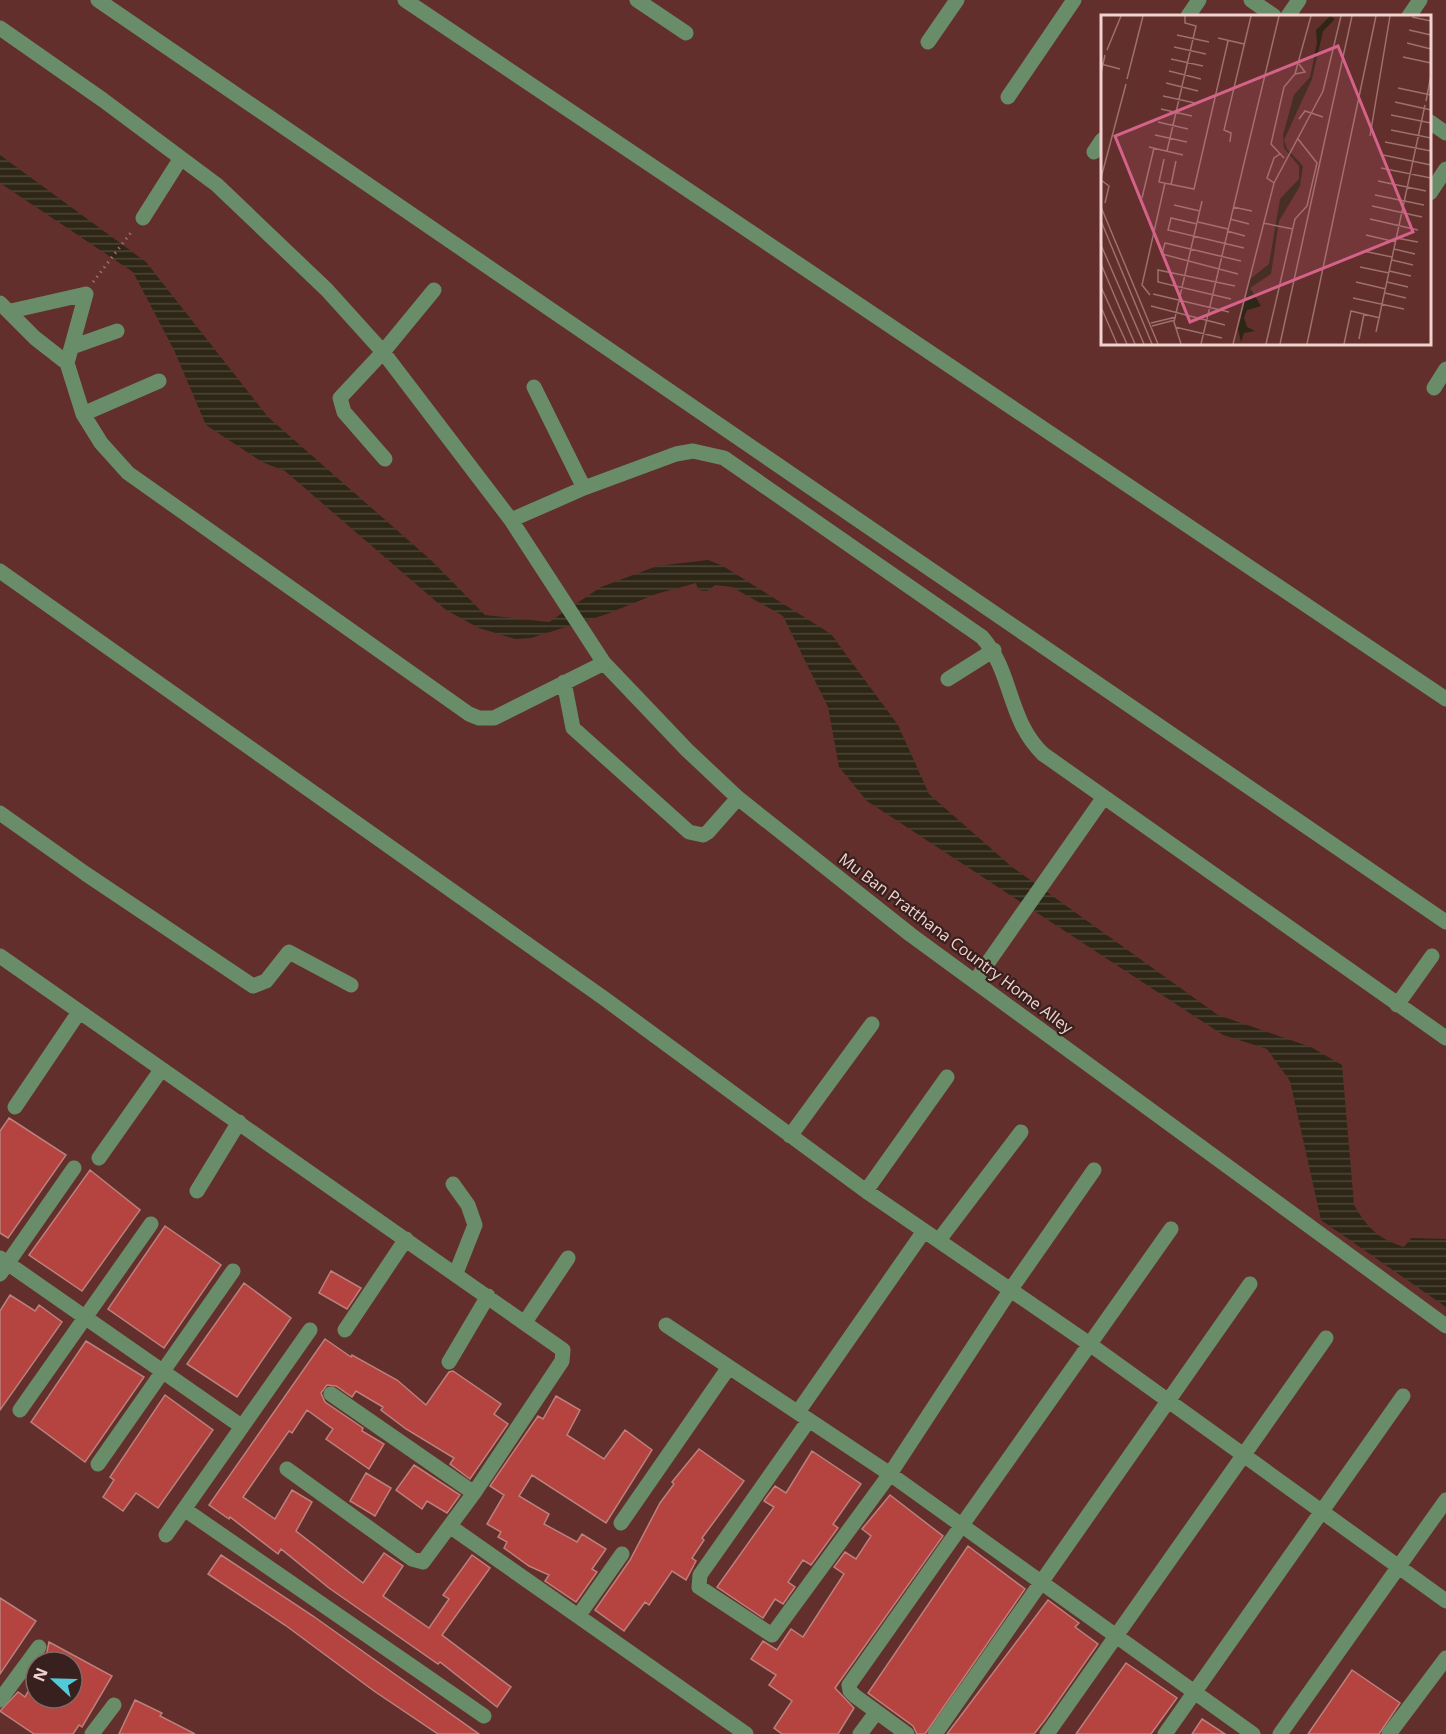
<svg xmlns="http://www.w3.org/2000/svg" width="1446" height="1734" font-family="'Open Sans',sans-serif">
	<style>
		.water { fill: url(#water-rules) }
		.building { fill: #b5433f; stroke: #bc817c; stroke-width: 1.5 }
		.lines { fill: none; stroke-linecap: round; stroke-linejoin: round }
		.path { stroke: #9b6f6c; stroke-width: 3; stroke-dasharray: 1.5 4.5; stroke-linecap: butt }
		.minor { stroke: #698d69; stroke-width: 15 }
		.labels { text-anchor: middle; dominant-baseline: central; stroke-width: 4.5; stroke-linejoin: round; paint-order: stroke }
		.street-label { font-size: 16px; fill: #f2d2cf; stroke: #37201e }
		.inset-road { fill: none; stroke: #9c706d; stroke-width: 1.5 }
		.view { fill: #d56289; fill-opacity: 0.15; stroke: #d56289; stroke-width: 3 }
		.inset-edge { fill: none; stroke: #f2d2cf; stroke-width: 3 }
	</style>
	<defs>
		<pattern id="water-rules" width="6" height="5" patternUnits="userSpaceOnUse" patternTransform="scale(1.5)"><rect width="6" height="5" fill="#2e2616"/><path d="M0 2.5h6" fill="none" stroke="#4d4537"/></pattern>
	</defs>
	<rect width="100%" height="100%" fill="#622f2c"/>
	<path class="water" d="M0,155L146,262L268,417L432,561L485,615L549,622L601,587L657,566L708,560L723,566L831,634L898,725L929,794L1012,867L1218,1015L1311,1047L1342,1065L1354,1205C1367,1228 1379,1239 1404,1247L1411,1238L1446,1239V1307L1321,1220L1290,1081L1267,1049L1223,1035L867,801L839,767L828,707L783,616L732,587L715,585L707,591L698,590L696,583L656,594L607,614L531,638L515,639L479,628L446,610L285,471L262,462L206,425L174,350L133,272L0,183Z"/>
	<path class="building" d="M9,1118L66,1155L8,1238L0,1233V1131Z
		M90,1170L140,1210L82,1291L29,1255Z
		M165,1226L221,1265L164,1348L108,1309Z
		M331,1271L361,1288L347,1309L319,1293Z
		M244,1283L291,1318L237,1397L187,1364Z
		M10,1295L35,1311L39,1305L62,1322L0,1410V1311Z
		M325,1339L351,1357L352,1355L397,1380L426,1405L449,1372L453,1371L501,1404L494,1414L508,1424L470,1479L450,1464L454,1458L406,1429L381,1410L383,1407L356,1391L352,1397L336,1386L327,1385L321,1393L325,1402L363,1428L362,1431L384,1444L369,1469L326,1439L333,1429L307,1410L292,1433L289,1431L243,1497L275,1519L292,1490L312,1502L296,1531L363,1583L384,1553L403,1566L383,1596L429,1628L449,1599L443,1595L472,1555L490,1568L442,1635L511,1687L497,1707L440,1662L438,1664L329,1588L281,1549L278,1554L230,1517L229,1519L209,1505Z
		M86,1341L144,1377L85,1462L31,1422Z
		M165,1395L213,1430L158,1508L136,1493L123,1511L103,1497L114,1480L110,1477Z
		M556,1396L580,1410L567,1435L604,1459L625,1430L652,1450L606,1523L532,1475L519,1496L549,1514L544,1524L577,1542L582,1534L606,1549L592,1569L597,1572L576,1602L545,1581L549,1575L529,1566L504,1548L507,1542L498,1537L501,1532L487,1524L504,1495L490,1486L538,1416L543,1419Z
		M699,1449L744,1481L702,1538L704,1540L692,1558L696,1561L686,1580L672,1571L649,1605L645,1602L624,1631L595,1610L630,1560L660,1503L674,1484L672,1482Z
		M812,1451L861,1484L833,1524L838,1528L811,1565L803,1560L788,1582L795,1587L783,1604L775,1599L763,1618L717,1587L774,1507L764,1501L766,1498L775,1486L786,1493Z
		M414,1465L460,1495L447,1513L427,1501L422,1509L396,1490Z
		M366,1473L391,1488L375,1516L350,1501Z
		M890,1495L943,1536L835,1688L854,1708L838,1734H782L774,1728L792,1701L769,1685L776,1675L751,1659L763,1641L777,1650L791,1629L803,1637L844,1574L834,1567L845,1552L856,1559L871,1536L862,1529Z
		M968,1546L1025,1589L925,1734H917L913,1726L868,1693Z
		M221,1555L313,1616L479,1734H438L374,1691L285,1625L208,1574Z
		M0,1598L36,1621L0,1674Z
		M1048,1600L1079,1623L1075,1627L1098,1644L1045,1720L1034,1734H947Z
		M49,1642L112,1676L82,1727L79,1725L73,1734H34L0,1711L18,1692L25,1697L36,1678V1698H72V1662H40L47,1652Z
		M1126,1663L1177,1698L1151,1734H1076Z
		M1352,1670L1400,1703L1379,1734H1308Z
		M135,1700L162,1713L160,1716L195,1734H119Z
		M1202,1719L1225,1734H1192Z"/>
	<g class="lines">
		<path class="path" d="M93,282L133,230"/>
		<path class="minor" d="M98,0L1446,922
			M405,0L1446,699
			M637,0L686,33
			M1251,0L1274,16
			M1188,16L1199,0
			M1288,16L1299,0
			M1409,16L1420,0
			M0,28L103,100L217,185L327,290L383,352L511,520L604,663L687,750L738,798L911,935L1446,1326
			M928,42L957,0
			M1008,97L1074,0
			M1430,122L1446,133
			M1094,152L1102,140
			M1430,193L1446,169
			M143,218L181,158
			M0,303L35,338L67,363
			M11,311L86,294L67,363L83,414L101,443L128,473L469,714L479,718H494L604,663
			M72,347L117,331
			M534,387L584,488
			M1434,388L1446,369
			M83,414L159,381
			M385,459L344,412L340,398L383,352L434,290
			M511,520L584,488L676,454L693,451L724,458L982,637C1013,672 1007,719 1043,754L1446,1038
			M0,571L605,999L866,1191L1088,1343L1446,1601
			M948,679L994,650
			M564,682L573,728L689,832L703,835L708,832L738,798
			M0,813L86,874L253,986L266,981L289,952L351,985
			M0,956L563,1350L562,1361L474,1493L423,1562L412,1559L287,1469
			M975,981L1104,797
			M1397,1005L1432,956
			M15,1107L79,1012
			M790,1136L872,1024
			M99,1158L161,1070
			M453,1184L468,1205L475,1225L456,1273
			M197,1191L239,1122
			M866,1191L947,1077
			M939,1240L1021,1132
			M0,1258L241,1426
			M0,1274L74,1168
			M525,1322L568,1258
			M666,1325L890,1474L1253,1734
			M345,1330L406,1239
			M449,1362L488,1296
			M331,1394L474,1493
			M20,1410L151,1224
			M798,1412L924,1231
			M809,1420L700,1575L699,1587L772,1635L890,1474L1011,1289L1094,1170
			M98,1464L233,1271
			M184,1509L484,1716
			M621,1523L729,1367
			M451,1527L746,1734
			M166,1535L310,1330
			M579,1615L622,1554
			M0,1700L39,1647
			M92,1734L114,1705
			M860,1734L872,1718
			M907,1734L855,1696L850,1691L849,1685L1171,1229
			M935,1734L1250,1284
			M1047,1734L1326,1338
			M1165,1734L1403,1396
			M1280,1734L1446,1500
			M1389,1734L1446,1658"/>
	</g>
	<g class="labels">
		<g class="street-label">
			<text transform="translate(956 943) rotate(37)">Mu Ban Pratthana Country Home Alley</text>
		</g>
	</g>
	<g transform="translate(1101 15)">
		<rect width="330" height="330" fill="#622f2c"/>
		<path d="M229,1L234,4L222,16L211,64L183,125L186,134L202,151L199,171L178,206L170,259L149,273L160,291L146,295L143,303L146,312L154,316L143,318L140,327L137,314L149,264L168,249L179,184L198,164V151L183,133L182,120L193,80L209,62L216,28L215,15Z" fill="#2e2616"/>
		<path class="inset-road" d="M311,2L330,6M308,15L330,20M76,20L108,27M117,23L143,29M306,28L330,34M73,32L105,39M6,35L20,1M302,42L330,48M70,44L102,51M0,49L19,54M68,56L100,64M0,58L4,40M194,59L204,57L198,49M26,64L42,1M65,68L97,76M297,73L330,80M62,81L94,88M325,86L330,60M294,87L330,95M60,94L91,101M290,100L330,108M198,104L204,96L222,102M57,107L87,114M290,115L330,123M54,120L86,127M269,121L289,1M129,127L130,118L123,115L150,1M284,127L330,136M48,132L82,140M66,136L95,11L84,8V1M282,140L330,150M183,143L170,129L183,72L194,59L210,1M63,144L58,167L93,174L127,26M280,153L330,163M0,163L25,69M0,165L8,171L4,188M277,166L325,176M173,168L166,163L173,143L179,139M70,170L75,146M274,180L323,190M41,183L53,133M73,190L99,196M271,191L321,202M0,192L57,329M132,192L151,196M129,204L148,209M269,204L317,215M0,206L51,329M97,207L127,214M162,208L192,214M96,209L70,203L67,215L143,233M126,216L144,221M265,220L295,227M295,223L317,227M0,230L43,329M293,234L314,239M262,236L291,242M291,245L312,250M0,249L34,329M259,252L288,258M288,256L310,261M137,259L61,239L64,228L140,246M255,267L285,274M286,267L307,272M0,272L26,329M284,278L305,283M52,279L128,297M49,280L41,270L64,168M252,283L303,294M130,284L57,267V255L134,271M50,291L124,310M0,292L16,329M50,308L75,302M51,311L74,305M74,312L121,323M275,317L324,90M258,324L263,299M80,329L73,307L101,186M100,329L178,1M132,329L173,168L222,76L240,1M165,329L194,204L206,191L216,148L197,124M179,329L251,1M206,329L275,1M243,329L250,296L279,303"/>
		<path class="view" d="M237,31L312,217L89,307L14,121Z"/>
		<rect width="330" height="330" class="inset-edge"/>
	</g>
	<g transform="translate(54 1680) rotate(292)"><circle r="28" fill="#37201e" stroke="#826765" stroke-width="1.5"/>
	<path d="M0-4.5L10 22L0 15L-10 22Z" fill="#52cbd8"/>
	<text y="-9" font-size="16" font-weight="bold" text-anchor="middle" fill="#f2d2cf">N</text>
	</g>
</svg>
